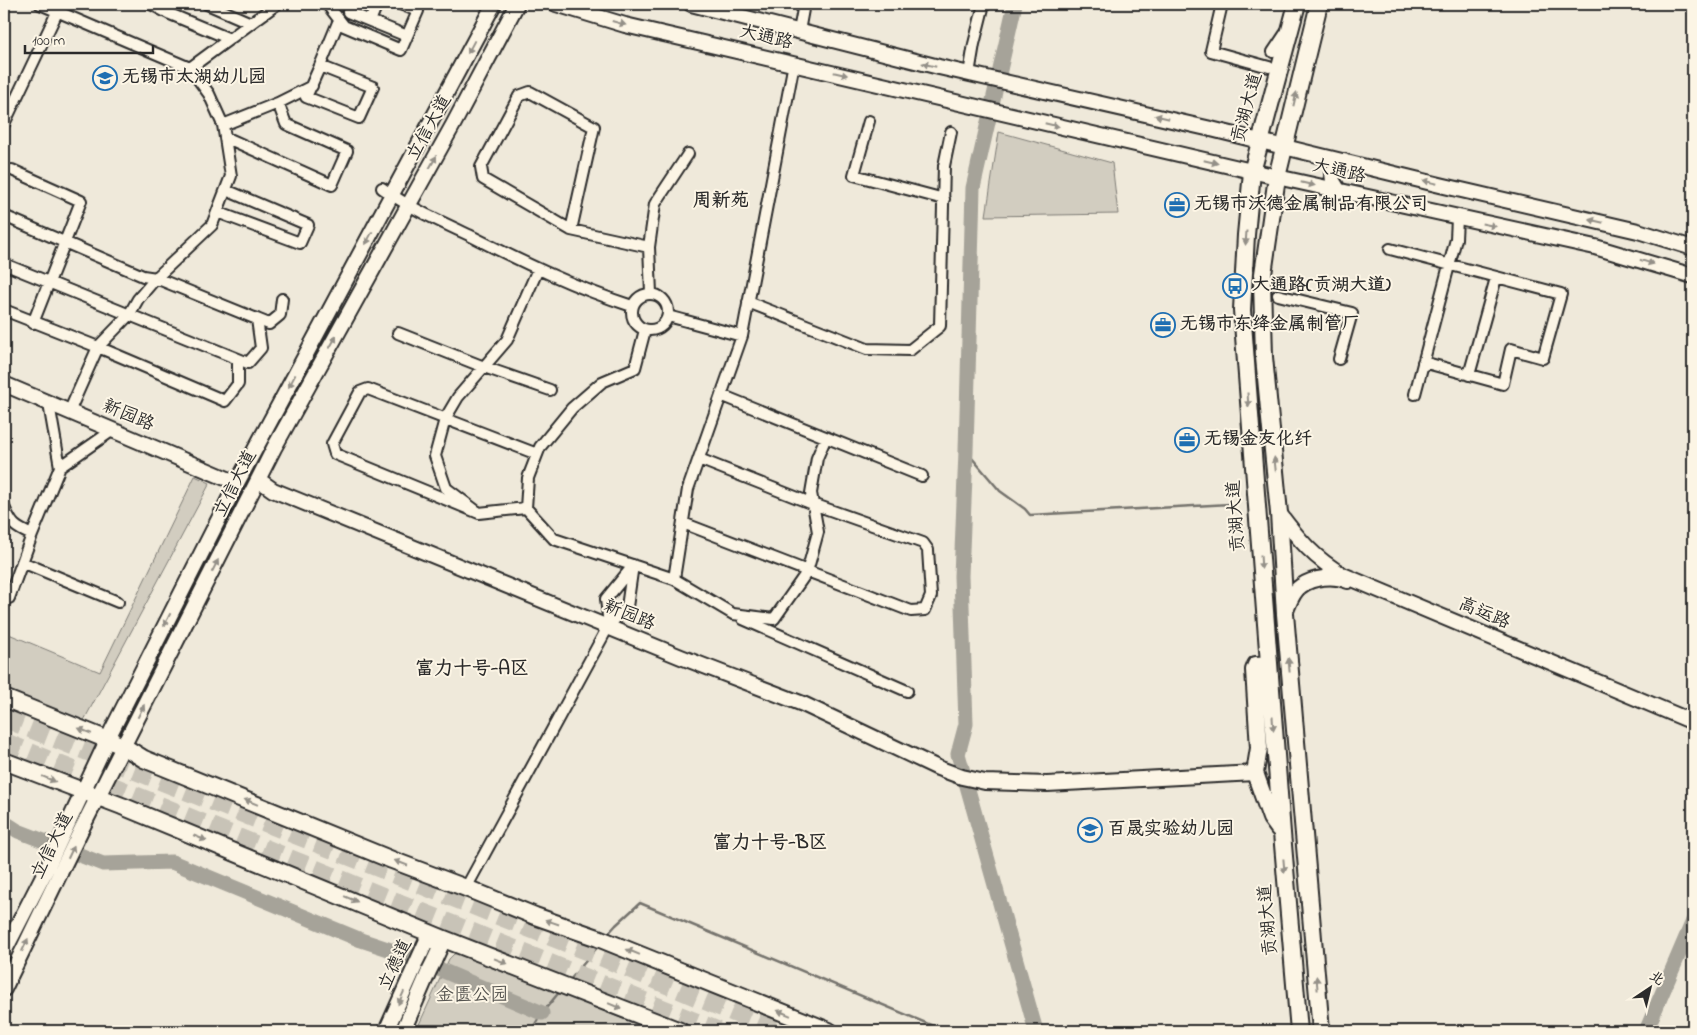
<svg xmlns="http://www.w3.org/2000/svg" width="1697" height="1035" font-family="'Indie Flower','LXGW WenKai TC',sans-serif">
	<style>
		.green { fill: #d2cdc0; stroke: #7e7c76 }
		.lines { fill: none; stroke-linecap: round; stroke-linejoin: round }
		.stream { stroke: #75736d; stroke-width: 2.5 }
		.river { stroke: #a6a399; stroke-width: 15 }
		.highway-tunnel { stroke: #c8c3b7; stroke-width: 19; stroke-dasharray: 19 9; stroke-linecap: butt }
		.street-casing { stroke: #2b2b2b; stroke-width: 14 }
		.secondary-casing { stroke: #2b2b2b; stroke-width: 18 }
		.primary-casing { stroke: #2b2b2b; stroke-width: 20 }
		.street { stroke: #fcf5e5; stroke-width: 10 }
		.secondary { stroke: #fcf5e5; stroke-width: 14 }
		.primary { stroke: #fcf5e5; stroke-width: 16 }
		.secondary-bridge-casing { stroke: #2b2b2b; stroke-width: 18; stroke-linecap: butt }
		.secondary-bridge { stroke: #fcf5e5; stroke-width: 14 }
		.oneway { fill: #949088 }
		.labels { text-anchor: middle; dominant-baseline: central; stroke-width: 4; stroke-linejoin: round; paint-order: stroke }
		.street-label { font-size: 18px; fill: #2b2b2b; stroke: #fcf5e5 }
		.poi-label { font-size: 18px; font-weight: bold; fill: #2b2b2b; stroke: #fcf5e5; text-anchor: start }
		.park-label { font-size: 18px; fill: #555450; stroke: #fcf5e5 }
		.neighbourhood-label { font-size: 19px; font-weight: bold; fill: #2b2b2b; stroke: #fcf5e5 }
	</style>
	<rect width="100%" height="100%" fill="#efe9da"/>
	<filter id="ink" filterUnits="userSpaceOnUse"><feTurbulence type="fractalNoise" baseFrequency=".02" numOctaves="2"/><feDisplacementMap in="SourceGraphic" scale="10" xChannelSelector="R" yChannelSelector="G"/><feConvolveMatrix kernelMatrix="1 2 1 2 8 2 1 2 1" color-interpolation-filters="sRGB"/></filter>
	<g filter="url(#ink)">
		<path class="green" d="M999,132L1112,163L1118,214L986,216Z
			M195,476L210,483L81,726L4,694V632L100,672Z
			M460,953L653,1031H416L449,959L454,954Z"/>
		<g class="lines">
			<path class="stream" d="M1184,4L1194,6
				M966,451L1000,491L1025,509L1030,515L1230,504
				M606,936L616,925L640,903L945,1031
				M570,980L600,944
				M531,1031L542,1013L561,990"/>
			<path class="river" d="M1015,4L973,188L966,451L961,576L966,724L958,754L1036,1031
				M4,822L18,831L103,864L172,862L361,940L406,955L542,1013
				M1646,1031L1693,921"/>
			<path class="highway-tunnel" d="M4,718L597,955L778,1031
				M4,742L359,887L718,1031"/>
			<defs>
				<path id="street" d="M40,4L190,68L209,94L223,125L231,176L212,225L156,278L138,299L129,315L98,347L69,412
					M151,4L170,14L230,39
					M207,4L251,23
					M327,4L344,26L401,50L418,11L400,4
					M351,4L348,12L407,36
					M1222,4L1211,51L1269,67
					M370,21L377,4
					M799,31L804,4
					M1273,52L1285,34
					M320,66L306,97L359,118L373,87L320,66L339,20
					M190,68L277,4
					M969,74L974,44L984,4
					M869,121L854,175L944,199
					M4,124L61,4
					M223,125L278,103
					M225,137L332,185L347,151L286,124L278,103L312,86
					M12,170L81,201L33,323
					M382,188C408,207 439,221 469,235C522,262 576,288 632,306
					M217,212L300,243L308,225L226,190
					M4,216L143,276L156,278L269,324L280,315L282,299
					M571,230L594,127L530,92L519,96L481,167L483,179L571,230L649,247
					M1390,249L1561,294L1543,358L1511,349L1503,384L1423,362
					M4,264L248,363L261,348L257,319
					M651,293L649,247L655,204L688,154
					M632 312a18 18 0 1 1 36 0a18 18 0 1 1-36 0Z
					M1278,295L1352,313L1339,359
					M748,302L867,349L910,350L940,326L944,166L951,132
					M4,310L98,347L225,401L238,384V359
					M668,316L742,336L794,63
					M645,330L635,368L602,382L572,408L540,447L528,478L526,508L554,539L674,579L688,489L742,336
					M398,333L484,367L550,390
					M1469,375L1496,278
					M1415,394L1456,239L1457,218
					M721,395L922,476
					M49,404L60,467
					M4,507C12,525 14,527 32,535
					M526,508L479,513L446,488L435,456L445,419L458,397L507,340L538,269
					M479,513L335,454L332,444L360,392L368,389L537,454
					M683,523L911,611L925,610L931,596L928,550L923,543L813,504L699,459
					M22,562L118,602
					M674,579L733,614L774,619L807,572L818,532L811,493L817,458L826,437
					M9,598L32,535L60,467L113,430
					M743,619L907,691
					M609,625L606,599L633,566
					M466,888L609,625L627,607L633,565"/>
				<path id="secondary" d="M556,4L625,25L1277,177L1595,247L1693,276
					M691,4L939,67L1211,129L1440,185L1638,231L1693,248
					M1339,191L1333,181L1332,173L1344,161
					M4,384L237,483
					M259,480L273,490L681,657L803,704L938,768L962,777L985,782L1047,784L1255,773
					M1279,513C1299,540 1314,558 1343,575L1693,722
					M1285,613C1289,604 1292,592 1301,586C1313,577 1334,575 1348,581
					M4,952L48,866L112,730L237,483L494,4
					M434,961L444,939
					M4,989L80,832L274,448L453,125L517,4
					M386,1031L426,942L444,939
					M403,1031L429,971"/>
				<path id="primary" d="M1297,4L1252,172L1246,235L1242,310L1282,833L1299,1031
					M1319,4L1277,177L1262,281L1264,357L1279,513L1285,614L1321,1031
					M1269,664L1256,665L1254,670L1259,748L1255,773L1271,818L1279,829
					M4,698L123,746L144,759L392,860L466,888L535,916L598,938L829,1031
					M4,761L122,806L444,939L680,1031"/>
			</defs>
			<use href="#street" class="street-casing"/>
			<use href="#secondary" class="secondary-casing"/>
			<use href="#primary" class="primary-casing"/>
			<use href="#street" class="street"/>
			<use href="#secondary" class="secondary"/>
			<use href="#primary" class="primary"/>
			<defs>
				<path id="secondary-bridge" d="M429,971L434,961"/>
			</defs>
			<use href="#secondary-bridge" class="secondary-bridge-casing"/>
			<use href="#secondary-bridge" class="secondary-bridge"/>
		</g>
		<defs><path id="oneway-solid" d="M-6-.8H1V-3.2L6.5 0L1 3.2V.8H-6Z" transform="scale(1.25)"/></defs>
		<g class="oneway">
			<use href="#oneway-solid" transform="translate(619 23) rotate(16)"/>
			<use href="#oneway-solid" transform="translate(471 47) rotate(118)"/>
			<use href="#oneway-solid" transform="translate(929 65) rotate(-166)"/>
			<use href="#oneway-solid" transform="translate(841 74) rotate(13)"/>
			<use href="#oneway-solid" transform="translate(1295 99) rotate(-77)"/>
			<use href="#oneway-solid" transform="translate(1162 117) rotate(-167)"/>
			<use href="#oneway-solid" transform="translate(1052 125) rotate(13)"/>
			<use href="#oneway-solid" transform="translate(433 162) rotate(-61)"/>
			<use href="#oneway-solid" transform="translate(1211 162) rotate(13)"/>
			<use href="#oneway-solid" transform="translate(1430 182) rotate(-166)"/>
			<use href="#oneway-solid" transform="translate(1308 184) rotate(13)"/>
			<use href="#oneway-solid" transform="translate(1596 221) rotate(-167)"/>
			<use href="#oneway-solid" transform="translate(1489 225) rotate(12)"/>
			<use href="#oneway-solid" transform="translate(369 238) rotate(118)"/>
			<use href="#oneway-solid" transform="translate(1246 238) rotate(94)"/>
			<use href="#oneway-solid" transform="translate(1647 262) rotate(17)"/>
			<use href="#oneway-solid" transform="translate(333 342) rotate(-61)"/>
			<use href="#oneway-solid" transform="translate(292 381) rotate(118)"/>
			<use href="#oneway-solid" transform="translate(1248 400) rotate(86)"/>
			<use href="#oneway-solid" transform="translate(1275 464) rotate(-96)"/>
			<use href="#oneway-solid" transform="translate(1261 562) rotate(86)"/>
			<use href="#oneway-solid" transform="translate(215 566) rotate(-63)"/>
			<use href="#oneway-solid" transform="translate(167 620) rotate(117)"/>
			<use href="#oneway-solid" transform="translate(1289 665) rotate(-95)"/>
			<use href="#oneway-solid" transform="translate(141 711) rotate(-63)"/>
			<use href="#oneway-solid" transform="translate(1273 724) rotate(86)"/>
			<use href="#oneway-solid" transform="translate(85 731) rotate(-157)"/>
			<use href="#oneway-solid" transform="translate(49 779) rotate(22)"/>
			<use href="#oneway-solid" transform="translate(251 802) rotate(-158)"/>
			<use href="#oneway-solid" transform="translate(200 838) rotate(22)"/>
			<use href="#oneway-solid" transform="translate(71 852) rotate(-65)"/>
			<use href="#oneway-solid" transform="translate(401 863) rotate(-159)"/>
			<use href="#oneway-solid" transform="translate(1284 866) rotate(85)"/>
			<use href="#oneway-solid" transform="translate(351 899) rotate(23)"/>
			<use href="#oneway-solid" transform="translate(552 922) rotate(-161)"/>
			<use href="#oneway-solid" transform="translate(25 945) rotate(-65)"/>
			<use href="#oneway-solid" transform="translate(633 952) rotate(-158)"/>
			<use href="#oneway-solid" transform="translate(501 961) rotate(21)"/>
			<use href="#oneway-solid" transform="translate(1317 983) rotate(-95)"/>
			<use href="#oneway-solid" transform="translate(401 998) rotate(114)"/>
			<use href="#oneway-solid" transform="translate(615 1006) rotate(22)"/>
			<use href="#oneway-solid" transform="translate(784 1013) rotate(-158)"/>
		</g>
	</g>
	<defs>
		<symbol id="school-ring" viewBox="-11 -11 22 22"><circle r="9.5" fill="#fcf5e5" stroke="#1f6fb2" stroke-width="1.5"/><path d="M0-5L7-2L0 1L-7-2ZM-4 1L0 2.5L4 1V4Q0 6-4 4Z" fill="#1f6fb2"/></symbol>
		<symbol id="office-ring" viewBox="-11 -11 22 22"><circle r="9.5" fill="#fcf5e5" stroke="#1f6fb2" stroke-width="1.5"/><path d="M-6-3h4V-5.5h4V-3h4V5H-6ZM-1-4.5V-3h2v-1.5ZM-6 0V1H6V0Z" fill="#1f6fb2"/></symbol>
		<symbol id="bus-ring" viewBox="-11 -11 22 22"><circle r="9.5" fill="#fcf5e5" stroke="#1f6fb2" stroke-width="1.5"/><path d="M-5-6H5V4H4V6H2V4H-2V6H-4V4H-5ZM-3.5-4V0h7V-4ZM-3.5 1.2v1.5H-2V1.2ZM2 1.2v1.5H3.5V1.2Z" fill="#1f6fb2"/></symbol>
	</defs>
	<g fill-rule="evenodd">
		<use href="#school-ring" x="91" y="64" width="28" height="28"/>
		<use href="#office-ring" x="1163" y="191" width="28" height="28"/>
		<use href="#bus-ring" x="1221" y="272" width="28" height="28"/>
		<use href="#office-ring" x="1149" y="311" width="28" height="28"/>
		<use href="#office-ring" x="1173" y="426" width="28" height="28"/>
		<use href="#school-ring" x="1076" y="816" width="28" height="28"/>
	</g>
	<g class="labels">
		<g class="street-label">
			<text transform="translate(766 38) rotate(13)">大通路</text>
			<text transform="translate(1248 108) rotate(-75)">贡湖大道</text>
			<text transform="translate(430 128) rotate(-61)">立信大道</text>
			<text transform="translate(1339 172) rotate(13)">大通路</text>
			<text transform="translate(128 416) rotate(23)">新园路</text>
			<text transform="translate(236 484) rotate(-63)">立信大道</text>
			<text transform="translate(1237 516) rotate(-94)">贡湖大道</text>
			<text transform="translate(1484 614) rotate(23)">高运路</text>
			<text transform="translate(629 616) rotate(22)">新园路</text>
			<text transform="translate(53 846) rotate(-64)">立信大道</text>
			<text transform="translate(1269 920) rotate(-95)">贡湖大道</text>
			<text transform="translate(396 965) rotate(-65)">立德道</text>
		</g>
		<g class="poi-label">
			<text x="122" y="78">无锡市太湖幼儿园</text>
			<text x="1194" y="205">无锡市沃德金属制品有限公司</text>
			<text x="1252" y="286">大通路(贡湖大道)</text>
			<text x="1180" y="325">无锡市东绛金属制管厂</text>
			<text x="1204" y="440">无锡金友化纤</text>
			<text x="1108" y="830">百晟实验幼儿园</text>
		</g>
		<g class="park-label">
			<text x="472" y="996">金匮公园</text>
		</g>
		<g class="neighbourhood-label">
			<text x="721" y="201">周新苑</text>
			<text x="472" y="669">富力十号-A区</text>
			<text x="770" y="843">富力十号-B区</text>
		</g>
	</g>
	<rect width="1697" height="1035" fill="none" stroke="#fcf5e5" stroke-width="20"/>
	<rect x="10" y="10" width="1677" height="1015" fill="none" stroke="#2b2b2b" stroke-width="2" filter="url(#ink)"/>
	<g transform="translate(1650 988) rotate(35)" stroke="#fcf5e5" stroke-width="4" paint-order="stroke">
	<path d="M0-4L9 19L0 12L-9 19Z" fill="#2b2b2b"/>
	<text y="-8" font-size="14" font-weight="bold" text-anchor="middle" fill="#2b2b2b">北</text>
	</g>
	<path d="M25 45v8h128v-8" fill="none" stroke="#2b2b2b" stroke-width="2.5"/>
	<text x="32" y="45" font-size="15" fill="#2b2b2b" stroke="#fcf5e5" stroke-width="4" paint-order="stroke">100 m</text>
</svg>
